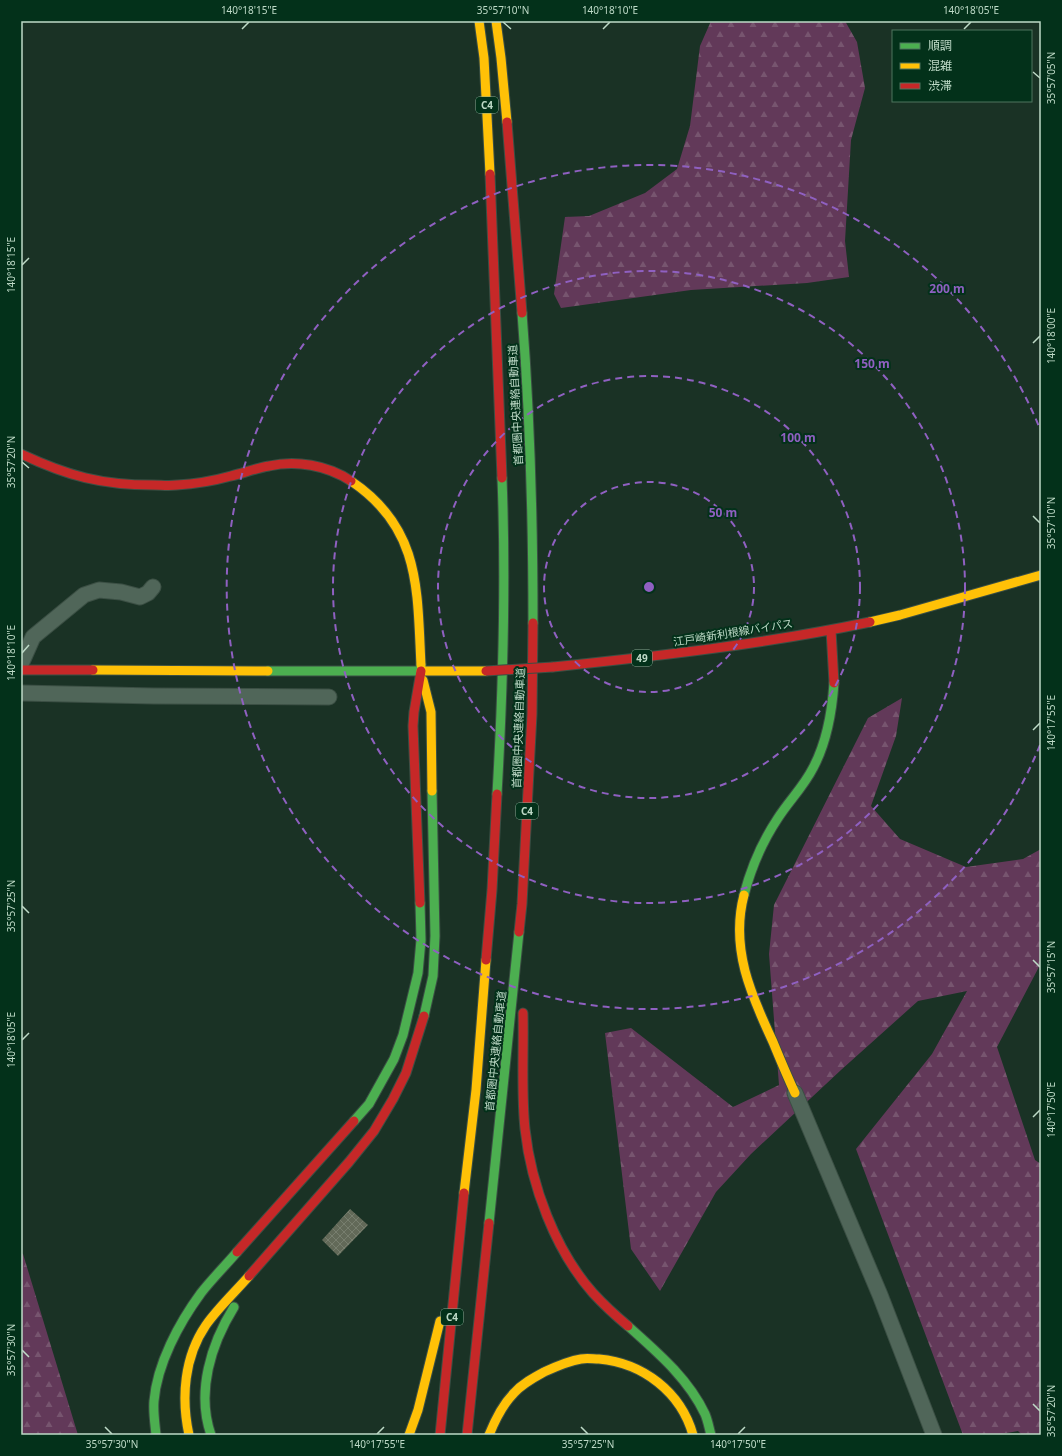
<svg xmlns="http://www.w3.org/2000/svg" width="1062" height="1456" font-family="'Noto Sans','Noto Sans JP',sans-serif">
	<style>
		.forest { fill: url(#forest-firs) }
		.building { fill: url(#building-cross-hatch) }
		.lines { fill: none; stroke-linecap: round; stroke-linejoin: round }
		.street-casing { stroke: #3b4f44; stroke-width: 17 }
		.fast-casing { stroke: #3b4f44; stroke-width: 11 }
		.slow-casing { stroke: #3b4f44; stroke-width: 11 }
		.jam-casing { stroke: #3b4f44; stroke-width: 11 }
		.street { stroke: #506659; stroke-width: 15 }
		.fast { stroke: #4caf50; stroke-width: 9 }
		.slow { stroke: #ffc107; stroke-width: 9 }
		.jam { stroke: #c62828; stroke-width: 9 }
		.jam-bridge-casing { stroke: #3b4f44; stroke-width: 11; stroke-linecap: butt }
		.jam-bridge { stroke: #c62828; stroke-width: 9 }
		.ticks { fill: none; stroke: #bedac7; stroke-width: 1.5 }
		.ring { fill: none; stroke: #8f60c1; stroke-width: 2; stroke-dasharray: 7 5 }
		.labels { text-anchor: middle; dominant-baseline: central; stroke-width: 4; stroke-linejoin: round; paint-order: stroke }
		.shield { fill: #03311a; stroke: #86a793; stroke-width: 1 }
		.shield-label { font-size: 10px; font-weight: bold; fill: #bedac7 }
		.street-label { font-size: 11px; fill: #bedac7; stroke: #03311a }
		.centre { fill: #8f60c1; stroke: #03311a; stroke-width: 2 }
		.ring-label { font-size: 12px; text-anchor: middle; font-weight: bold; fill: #8f60c1; stroke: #03311a; stroke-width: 4; stroke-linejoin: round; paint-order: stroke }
		.neatline { fill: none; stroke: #bedac7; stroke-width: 1.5 }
		.ticks-label { font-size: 10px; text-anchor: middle; fill: #bedac7 }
	</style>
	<defs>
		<pattern id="forest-firs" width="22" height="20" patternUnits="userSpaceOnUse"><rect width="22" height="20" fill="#623959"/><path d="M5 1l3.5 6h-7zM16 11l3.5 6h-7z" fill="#77556f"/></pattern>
		<pattern id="building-cross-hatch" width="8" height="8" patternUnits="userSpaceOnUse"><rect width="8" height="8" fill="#626958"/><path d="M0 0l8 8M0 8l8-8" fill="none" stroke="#777e6e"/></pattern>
	</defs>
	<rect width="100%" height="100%" fill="#1a3225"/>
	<path class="forest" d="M711,21H845L857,42L865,88L851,140L845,241L849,277L807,283L691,290L561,308L554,294L565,217L589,216L645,193L677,169L690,126L700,46Z
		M902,698L896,736L871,806L900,839L966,867L1023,859L1041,849V963L997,1047L1035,1160L1041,1164V1435H1022L1018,1431L996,1435H963L856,1149L932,1054L967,991L918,1001L841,1070L751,1154L716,1192L660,1291L631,1249L605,1033L631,1028L733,1107L779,1085L769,954L774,905L868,718Z
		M21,1253L23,1254L78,1435H21Z"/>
	<path class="building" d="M350,1209L368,1225L338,1256L322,1240Z"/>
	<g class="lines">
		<defs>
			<path id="street" d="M21,664L33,637L84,595L99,590L121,592L140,597L148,593L153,587
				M21,693L154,696L329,697
				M795,1093L880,1295L934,1435"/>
			<path id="fast" d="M522,313C530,416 533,520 533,623
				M268,671H421V665
				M497,794C503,690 506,582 502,478
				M744,895C751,868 762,842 778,818C789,801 804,786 813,768C827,742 832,712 834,683
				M424,1016L433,976L435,936L432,791
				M354,1121L369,1104L394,1059L403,1035L418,973L421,940L420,903
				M489,1223L519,932
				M628,1326C657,1352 688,1378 705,1414C708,1421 709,1428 711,1435
				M156,1435C155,1424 153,1412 154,1401C157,1364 179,1323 201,1293C212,1279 225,1266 237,1252
				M211,1435C196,1392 211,1344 234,1307"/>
			<path id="slow" d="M479,21L484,58L490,174
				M496,21L501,58L507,122
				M351,481C421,528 417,589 421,665
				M870,622L900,615L1041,575
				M93,670L268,671
				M421,671H486
				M423,680L431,712L432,791
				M744,895C730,948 751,995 773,1042C780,1059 787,1076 795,1093
				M464,1193L476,1090L486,960
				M189,1435C181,1398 184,1357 206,1325C218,1308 235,1292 249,1276
				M409,1435L418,1410L440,1321
				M489,1435C495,1420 502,1405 514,1393C522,1384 533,1378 544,1372C555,1367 568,1361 581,1359C587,1358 593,1359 599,1359C643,1363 681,1392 693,1435"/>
			<path id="jam" d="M507,122L522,313
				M490,174L502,478
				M21,454C68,476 101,485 153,485C161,485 169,486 177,485C195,484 213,481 231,476C244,473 256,468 269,466C296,460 327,465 351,481
				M831,630L834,683
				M553,667C659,656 765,644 870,622
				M21,670H93
				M420,903L413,726L414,712L421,671
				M519,932L522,904L532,714L533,623
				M486,960L492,890L497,794
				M523,1013C524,1051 521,1090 525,1129C531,1185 555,1250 593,1293C604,1305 616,1316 628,1326
				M237,1252L354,1121
				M249,1276L349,1162L374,1131L393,1099L406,1073L424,1016
				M440,1435L464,1193
				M467,1435L489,1223"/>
		</defs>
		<use href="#street" class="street-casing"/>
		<use href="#fast" class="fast-casing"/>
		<use href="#slow" class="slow-casing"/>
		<use href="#jam" class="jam-casing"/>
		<use href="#street" class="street"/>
		<use href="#fast" class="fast"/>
		<use href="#slow" class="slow"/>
		<use href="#jam" class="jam"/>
		<defs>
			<path id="jam-bridge" d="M486,671L553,667"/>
		</defs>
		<use href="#jam-bridge" class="jam-bridge-casing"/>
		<use href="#jam-bridge" class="jam-bridge"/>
	</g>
	<path class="ticks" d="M503,22L511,29M242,29L249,22M603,29L610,22M964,29L971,22M1033,72L1040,78M22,265L29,258M1033,343L1040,336M22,462L29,468M1033,516L1040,523M22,653L29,645M1033,730L1040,723M22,906L29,913M1033,960L1040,967M22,1040L29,1033M1033,1117L1040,1110M22,1350L29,1357M1033,1404L1040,1411M105,1427L112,1434M581,1427L588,1434M377,1434L384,1427M738,1434L745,1427"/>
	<g class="ring">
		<circle cx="649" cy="587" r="105"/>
		<circle cx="649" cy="587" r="211"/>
		<circle cx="649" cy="587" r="316"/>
		<path d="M1040 745A422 422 0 1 1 1040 429"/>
	</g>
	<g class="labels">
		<g class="shield">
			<rect x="476" y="97" width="22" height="16" rx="3"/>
			<rect x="632" y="650" width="20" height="16" rx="3"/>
			<rect x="516" y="803" width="22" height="16" rx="3"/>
			<rect x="441" y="1309" width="22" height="16" rx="3"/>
		</g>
		<g class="shield-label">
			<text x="487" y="105">C4</text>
			<text x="642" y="658">49</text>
			<text x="527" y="811">C4</text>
			<text x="452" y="1317">C4</text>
		</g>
		<g class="street-label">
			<text transform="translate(515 405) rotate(-93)">首都圏中央連絡自動車道</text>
			<text transform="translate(733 632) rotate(-9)">江戸崎新利根線バイパス</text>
			<text transform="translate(518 728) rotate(-88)">首都圏中央連絡自動車道</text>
			<text transform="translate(495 1051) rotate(-84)">首都圏中央連絡自動車道</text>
		</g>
	</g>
	<circle cx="649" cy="587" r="6" class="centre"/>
	<g class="ring-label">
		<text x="947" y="293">200 m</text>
		<text x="872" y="368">150 m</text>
		<text x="798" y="442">100 m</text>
		<text x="723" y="517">50 m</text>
	</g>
	<rect width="1062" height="1456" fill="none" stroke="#03311a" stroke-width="44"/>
	<rect x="892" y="30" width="140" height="72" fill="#03311a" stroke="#4e755f"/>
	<rect x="900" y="43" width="20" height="6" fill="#4caf50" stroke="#4e755f"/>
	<text x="928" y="50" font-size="12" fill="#bedac7">順調</text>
	<rect x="900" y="63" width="20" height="6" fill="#ffc107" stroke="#4e755f"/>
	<text x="928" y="70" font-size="12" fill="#bedac7">混雑</text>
	<rect x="900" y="83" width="20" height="6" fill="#c62828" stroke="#4e755f"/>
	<text x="928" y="90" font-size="12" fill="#bedac7">渋滞</text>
	<rect x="22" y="22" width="1018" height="1412" class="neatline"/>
	<g class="ticks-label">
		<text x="249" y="14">140°18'15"E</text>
		<text x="503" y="14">35°57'10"N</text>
		<text x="610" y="14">140°18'10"E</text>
		<text x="971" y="14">140°18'05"E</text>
		<text transform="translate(1051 78) rotate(-90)" y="4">35°57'05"N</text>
		<text transform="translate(11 265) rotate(-90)" y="4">140°18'15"E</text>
		<text transform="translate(1051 336) rotate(-90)" y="4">140°18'00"E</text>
		<text transform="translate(11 462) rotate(-90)" y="4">35°57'20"N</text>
		<text transform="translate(1051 523) rotate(-90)" y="4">35°57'10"N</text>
		<text transform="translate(11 653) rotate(-90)" y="4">140°18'10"E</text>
		<text transform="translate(1051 723) rotate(-90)" y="4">140°17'55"E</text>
		<text transform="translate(11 906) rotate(-90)" y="4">35°57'25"N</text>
		<text transform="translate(1051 967) rotate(-90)" y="4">35°57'15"N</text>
		<text transform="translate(11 1040) rotate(-90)" y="4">140°18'05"E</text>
		<text transform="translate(1051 1110) rotate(-90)" y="4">140°17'50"E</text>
		<text transform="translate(11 1350) rotate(-90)" y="4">35°57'30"N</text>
		<text transform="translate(1051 1411) rotate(-90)" y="4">35°57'20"N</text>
		<text x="112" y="1448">35°57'30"N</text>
		<text x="377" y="1448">140°17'55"E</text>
		<text x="588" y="1448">35°57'25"N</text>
		<text x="738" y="1448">140°17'50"E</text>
	</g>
</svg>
